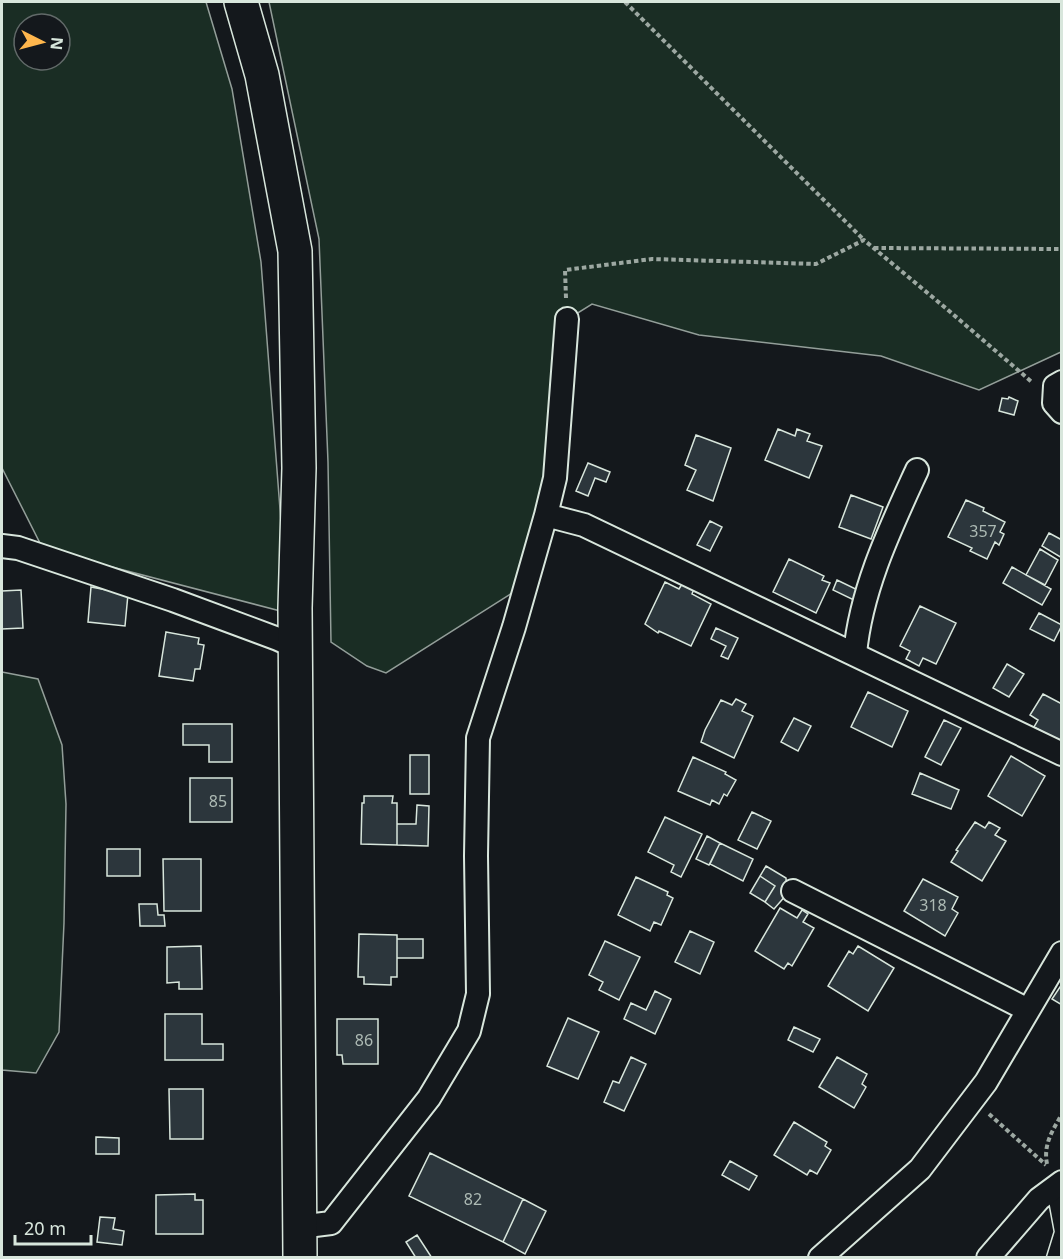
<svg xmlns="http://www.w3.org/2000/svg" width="1063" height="1259" font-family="'Noto Sans',sans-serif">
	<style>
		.green { fill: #1a2d24; stroke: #939e99; stroke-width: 1.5; fill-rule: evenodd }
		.building { fill: #2c363c; stroke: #d8e6dc; stroke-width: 1.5 }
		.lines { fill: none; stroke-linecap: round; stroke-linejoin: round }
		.service-casing { stroke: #d8e6dc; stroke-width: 15 }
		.minor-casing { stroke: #d8e6dc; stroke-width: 26 }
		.primary-casing { stroke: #d8e6dc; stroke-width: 36 }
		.path { stroke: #9da8a2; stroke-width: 4; stroke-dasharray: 4.5 3; stroke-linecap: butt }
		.service { stroke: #14181c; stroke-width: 12 }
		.minor { stroke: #14181c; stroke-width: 22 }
		.primary { stroke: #14181c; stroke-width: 33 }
		.labels { text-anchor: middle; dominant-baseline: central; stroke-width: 4.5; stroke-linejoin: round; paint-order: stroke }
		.number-label { font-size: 16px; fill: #adbab4 }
	</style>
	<rect width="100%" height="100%" fill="#14181c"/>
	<path class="green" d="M2,2H206L232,89L261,262L288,613L43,549L2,468ZM24,24H60V60H24Z
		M269,2H1061V352L979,390L881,356L699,335L592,304L560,324L555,452L512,593L386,673L367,666L331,642L328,462L319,239Z
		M2,672L38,679L62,745L66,804L64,923L59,1032L36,1073L2,1070Z"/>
	<path class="building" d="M1009,397L1018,401L1014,415L999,411L1002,398L1008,399Z
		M778,429L795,436L797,429L810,434L807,441L822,446L809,478L765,460Z
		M696,435L731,448L713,501L687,490L696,470L685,465Z
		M588,463L610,472L606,482L595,478L588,496L576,491Z
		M851,495L883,507L871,539L839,527Z
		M966,500L984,508L983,511L1005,522L1000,532L1004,534L999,545L995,542L987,559L970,551L972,548L948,537Z
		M710,521L722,527L710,551L697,545Z
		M1049,533L1062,540V558L1042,546Z
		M1040,549L1058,560L1045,585L1026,575Z
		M789,559L824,576L822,580L830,583L816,613L773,592Z
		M1012,567L1051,589L1042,605L1003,583Z
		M837,580L864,593L860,603L833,590Z
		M665,582L679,589L682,584L694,589L692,594L711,604L691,646L659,631L658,633L645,624Z
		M91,587L128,594L125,626L88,622Z
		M21,590L23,628L2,629V591Z
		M920,606L956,623L936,664L923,658L919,666L906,659L910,651L900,646Z
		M1039,613L1062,625L1054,641L1030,629Z
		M716,628L738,638L728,659L721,656L726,646L711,639Z
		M166,632L199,638L198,644L204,645L200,669H195L193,681L159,676Z
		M1007,664L1024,674L1009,697L993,688Z
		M868,692L908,711L892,747L851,727Z
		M1043,694L1062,704V743L1034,727L1038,720L1030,715Z
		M736,699L746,704L742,711L753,716L734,758L701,742L705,730L721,700L732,705Z
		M794,718L811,726L798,751L781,742Z
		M944,720L961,728L941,765L925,757Z
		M183,724H232V762H209V745H183Z
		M410,755H429V794H410Z
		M1011,756L1045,776L1022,816L988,796Z
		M693,757L726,772L725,774L736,780L727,796L724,794L719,804L712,800L710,805L678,791Z
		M920,773L959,790L951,809L912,794Z
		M190,778H232V822H190Z
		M364,796H393L392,803H397V845L361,844L362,803H364Z
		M417,805L429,806L428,846L397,845V824H416Z
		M752,812L771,821L757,849L738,840Z
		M665,817L702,834L681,877L671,872L674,865L648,852Z
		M975,822L985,828L989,822L1000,828L995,835L1006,841L982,881L951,862L958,851L956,850Z
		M707,836L720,843L709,865L696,859Z
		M720,843L753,859L743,881L710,864Z
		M107,849H140V876H107Z
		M163,859H201V911H164Z
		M766,866L786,878L787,894L774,909L765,902L775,886L760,876Z
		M760,876L775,886L765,902L750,893Z
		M636,877L668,892L667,895L673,898L661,925L654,922L650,931L618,915Z
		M923,879L958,897L952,909L958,913L945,936L904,911Z
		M139,904H157L158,915H164L165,926H140Z
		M780,908L797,918L802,910L808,914L803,922L814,928L792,966L788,963L784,969L755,951Z
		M690,931L714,942L700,974L675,962Z
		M359,934L397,935V977H391V985L364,984V977H358Z
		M397,939H423V958H397Z
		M605,941L640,957L619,1000L599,990L603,982L589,975Z
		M201,946L202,989H179V982L167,983V947Z
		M858,946L894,968L868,1011L828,986L849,951L853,954Z
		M1062,984V1005L1052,999Z
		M655,991L671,999L655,1034L624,1019L631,1003L646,1010Z
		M165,1014H202V1044H223V1060H165Z
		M568,1018L599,1032L578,1079L547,1066Z
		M337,1019H378V1064H343L342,1055H337Z
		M794,1027L820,1039L813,1052L788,1040Z
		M631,1057L646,1064L624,1111L604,1102L613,1081L619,1083Z
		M837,1057L867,1074L862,1084L866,1087L854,1108L819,1087Z
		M169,1089H203V1139H170Z
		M794,1122L827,1142L825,1146L831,1150L817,1174L810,1170L807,1175L774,1155Z
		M96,1137L119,1138V1154H96Z
		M430,1153L523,1199L503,1242L409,1196Z
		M730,1161L757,1176L749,1190L722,1175Z
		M195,1194V1200H203V1234H156V1195Z
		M523,1199L546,1211L525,1254L503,1242Z
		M100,1217L115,1218L113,1229L124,1231L122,1245L97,1242Z
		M417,1235L432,1258H416L406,1242Z"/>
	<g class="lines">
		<defs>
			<path id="service" d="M1053,1189L1061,1232L1053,1258"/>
			<path id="minor" d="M1062,382L1055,386L1054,403L1062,412
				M546,515L555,478L567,319
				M2,546L18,548L173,600L278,639L296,647
				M855,654C861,589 890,529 917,470
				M793,891L1028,1010
				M299,1227L331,1223L429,1098L469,1031L478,994L476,856L478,738L514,627L546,515L584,525L1062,754
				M820,1258L920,1169L986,1082L1062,953
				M988,1258L1039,1199L1062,1182"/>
			<path id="primary" d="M241,2L262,75L295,251L299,468L295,608L300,1258"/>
		</defs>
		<use href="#service" class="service-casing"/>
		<use href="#minor" class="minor-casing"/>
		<use href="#primary" class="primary-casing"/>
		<path class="path" d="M625,2L864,240
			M874,248L1062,249
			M566,298L565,270L652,259L816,264L864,240L948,310L1033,383
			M989,1114L1046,1165
			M1047,1164C1043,1144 1053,1130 1062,1114"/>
		<use href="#service" class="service"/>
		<use href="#minor" class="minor"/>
		<use href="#primary" class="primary"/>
	</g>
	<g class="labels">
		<g class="number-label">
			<text x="983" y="531">357</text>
			<text x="218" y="801">85</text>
			<text x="933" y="905">318</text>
			<text x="364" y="1040">86</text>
			<text x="473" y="1199">82</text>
		</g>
	</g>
	<rect width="1063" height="1259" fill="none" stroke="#d8e6dc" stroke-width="6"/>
	<g transform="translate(42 42) rotate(96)"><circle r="28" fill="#14181c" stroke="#626a69" stroke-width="1.5"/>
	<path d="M0-4.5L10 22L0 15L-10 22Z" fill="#ffb74d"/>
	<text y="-9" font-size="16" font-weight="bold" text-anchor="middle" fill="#d8e6dc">N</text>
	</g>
	<path d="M15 1235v9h76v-9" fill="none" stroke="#d8e6dc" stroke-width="3"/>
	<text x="24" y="1235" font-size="18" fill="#d8e6dc" stroke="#14181c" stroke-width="4.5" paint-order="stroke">20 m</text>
</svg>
